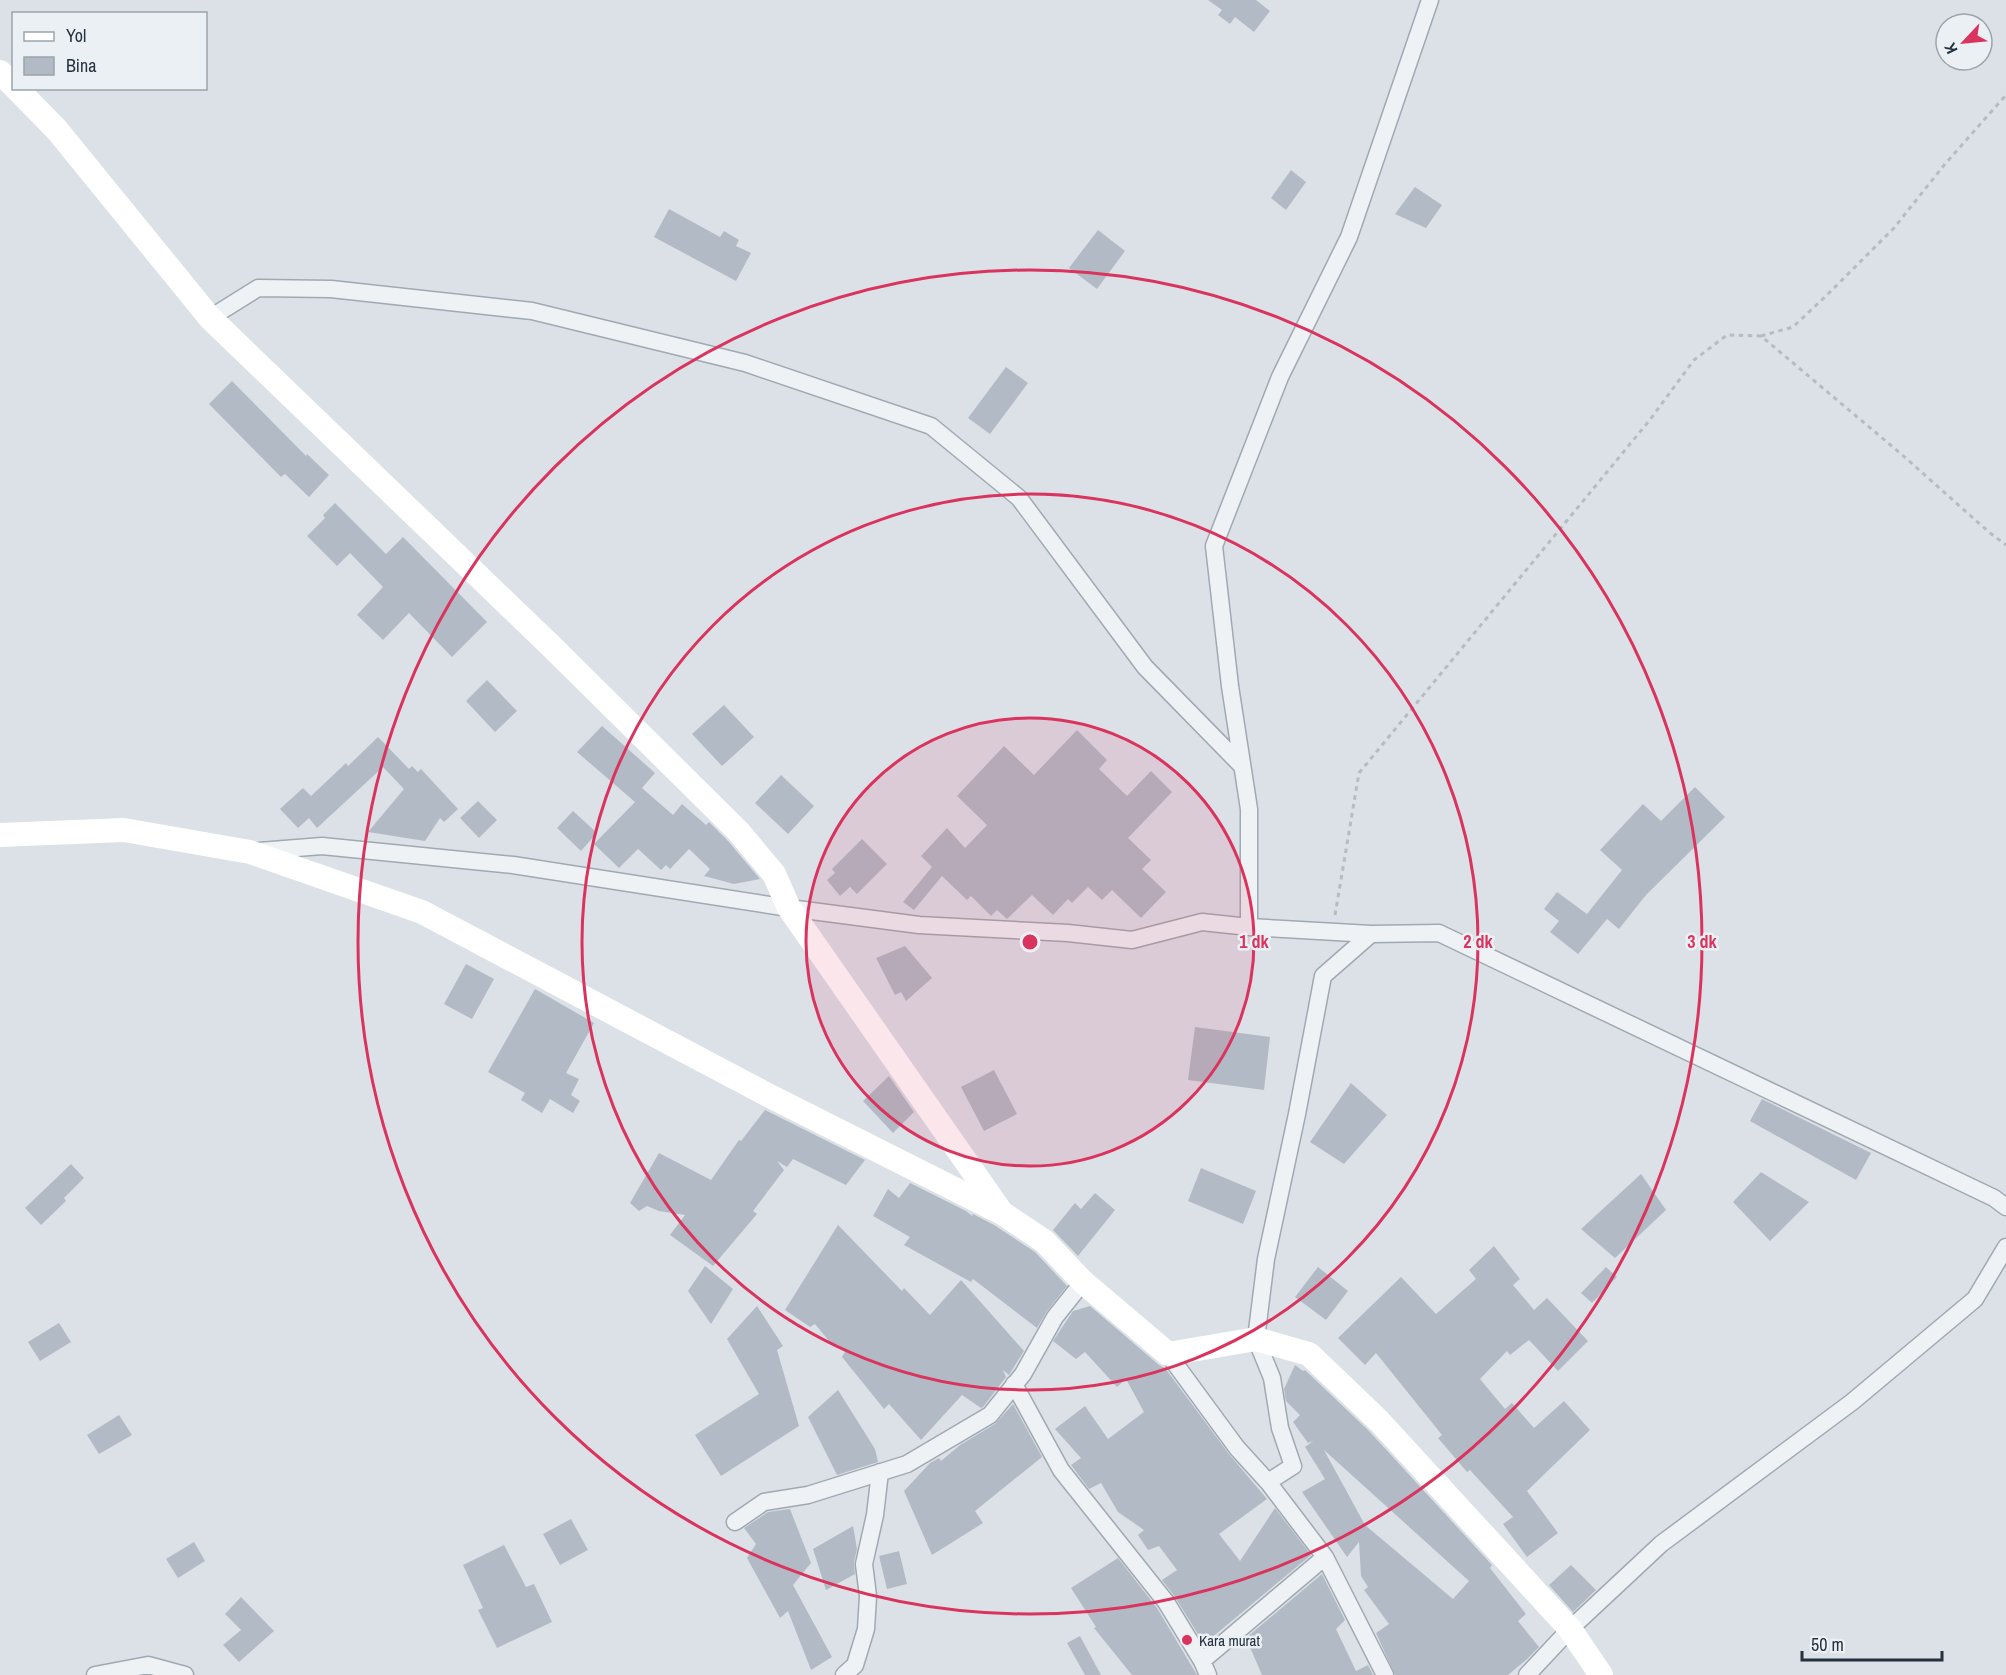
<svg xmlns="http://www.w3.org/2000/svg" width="2006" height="1675" font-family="'Archivo Narrow',sans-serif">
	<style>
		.building { fill: #b2bbc5; fill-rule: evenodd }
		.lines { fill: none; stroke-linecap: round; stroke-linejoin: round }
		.street-casing { stroke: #a0a9b1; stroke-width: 19 }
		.path { stroke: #b5bcc2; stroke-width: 3; stroke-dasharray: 4.5 4.5; stroke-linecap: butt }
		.street { stroke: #eef2f5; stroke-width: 16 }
		.secondary { stroke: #fff; stroke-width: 24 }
		.ring { fill: none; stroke: #da335d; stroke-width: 3 }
		.poi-dot { fill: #da335d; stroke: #ebf0f5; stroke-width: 2 }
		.labels { text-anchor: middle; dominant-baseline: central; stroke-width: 5; stroke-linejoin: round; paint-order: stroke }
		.poi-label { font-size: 15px; fill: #24313f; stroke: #ebf0f5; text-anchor: start }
		.centre { fill: #da335d; stroke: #ebf0f5; stroke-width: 3 }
		.ring-label { font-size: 18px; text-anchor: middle; font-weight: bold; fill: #da335d; stroke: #ebf0f5; stroke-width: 5; stroke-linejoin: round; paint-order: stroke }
	</style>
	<rect width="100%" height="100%" fill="#dbe1e7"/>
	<path class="building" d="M1208,0H1256L1270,11L1254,32L1235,17L1230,24L1218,15L1222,10Z
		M1291,170L1306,182L1286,210L1271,198Z
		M1415,187L1442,205L1426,228L1395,214Z
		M669,209L720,237L724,231L739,240L736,246L751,253L736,281L654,237Z
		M1098,230L1125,251L1097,289L1069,268Z
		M1006,367L1028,383L990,434L968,418Z
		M232,381L306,456L307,454L329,475L309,497L285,474L281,477L209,404Z
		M335,503L386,554L403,537L487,622L452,657L409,613L383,640L357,615L383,587L350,553L337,566L307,536L325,518L323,515Z
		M487,680L517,711L495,732L466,701Z
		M724,705L754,737L722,766L692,734Z
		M602,726L655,773L642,788L673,815L682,804L706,825L709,822L728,841L760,879L734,884L704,876L710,869L689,849L670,869L666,865L661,870L638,849L619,868L594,844L635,802L577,752Z
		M1077,730L1107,760L1099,769L1127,796L1151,771L1172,792L1128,838L1151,860L1142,869L1166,892L1141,918L1112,890L1102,900L1088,887L1072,903L1068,899L1053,915L1032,895L1007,919L997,910L991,916L971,896L967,900L942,876L914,910L903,902L932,867L921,856L947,828L965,848L987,825L957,796L1004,746L1034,775Z
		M378,737L409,769L412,766L418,772L421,769L458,809L444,822L440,818L425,841L368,832L404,789L383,767L317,828L309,818L298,828L280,809L303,788L311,796L346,763L348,766Z
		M781,775L814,806L788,834L755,803Z
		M1695,787L1725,817L1646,895L1619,929L1607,919L1578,954L1550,932L1559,921L1544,909L1557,892L1587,914L1622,870L1600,850L1643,804L1661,821Z
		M478,801L497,820L479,838L460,818Z
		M573,811L597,833L581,851L557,828Z
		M862,839L887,864L857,894L850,887L840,896L827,880L835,873L832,869Z
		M905,946L932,978L906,1001L901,992L895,995L876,958Z
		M466,964L494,979L472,1019L444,1004Z
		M535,989L594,1023L566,1073L579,1079L571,1095L580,1101L573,1113L550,1099L542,1113L521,1100L525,1093L488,1072Z
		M1195,1027L1270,1037L1264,1090L1188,1080Z
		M994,1070L1017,1114L984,1131L961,1087Z
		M889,1076L914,1112L893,1133L863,1101Z
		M1351,1083L1387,1115L1344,1164L1310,1142Z
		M1762,1099L1871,1153L1856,1180L1750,1121Z
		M765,1110L865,1160L846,1185L793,1159L787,1167L777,1161L784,1170L753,1211L757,1214L713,1266L670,1235L685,1215L659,1211L647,1206L639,1211L630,1203L659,1153L711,1180L739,1140L741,1141Z
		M71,1164L84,1178L64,1198L66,1201L41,1225L25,1208Z
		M1201,1168L1256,1191L1243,1224L1188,1201Z
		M1761,1172L1809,1202L1770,1241L1733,1202Z
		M1641,1174L1666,1210L1615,1258L1581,1229Z
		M910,1183L966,1211L972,1216L973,1214L994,1225L1035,1252L1067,1286L1047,1311L1037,1328L973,1279L971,1282L904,1245L910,1237L873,1216L888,1189L899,1198Z
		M1095,1193L1115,1210L1078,1256L1053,1230L1075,1203L1081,1209Z
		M838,1225L902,1291L904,1288L930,1315L961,1280L1024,1351L1009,1375L1003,1370L1006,1377L983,1407L981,1408L962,1395L921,1440L889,1404L884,1409L842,1357L845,1352L829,1341L815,1324L810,1327L785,1310Z
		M1494,1246L1520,1279L1513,1285L1534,1310L1547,1298L1588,1341L1558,1371L1529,1340L1510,1355L1507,1351L1480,1379L1505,1409L1512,1403L1534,1428L1564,1401L1590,1430L1527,1491L1558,1533L1527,1557L1503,1524L1513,1517L1470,1470L1467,1472L1438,1438L1442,1435L1376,1353L1365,1365L1338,1338L1401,1277L1436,1314L1476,1279L1469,1270Z
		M705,1266L733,1289L711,1324L688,1291Z
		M1318,1267L1348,1291L1326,1320L1295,1297Z
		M1606,1267L1617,1277L1592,1303L1581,1293Z
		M757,1306L783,1346L777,1350L799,1426L721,1476L695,1435L759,1394L727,1339Z
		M1090,1306L1159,1365L1165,1368L1229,1454L1267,1499L1219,1534L1240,1561L1275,1508L1311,1555L1204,1644L1175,1597L1162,1580L1177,1570L1159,1546L1148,1550L1138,1535L1144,1530L1118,1512L1101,1483L1089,1489L1071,1465L1081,1458L1055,1429L1085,1406L1108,1439L1144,1412L1126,1379L1117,1387L1085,1352L1076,1359L1053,1341L1073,1311Z
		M59,1323L71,1342L40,1361L28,1342Z
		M1295,1365L1303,1371L1305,1370L1369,1431L1492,1565L1490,1568L1526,1614L1518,1621L1539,1647L1526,1660L1508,1675H1395L1376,1633L1389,1624L1364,1590L1368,1587L1361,1576L1359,1542L1347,1557L1302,1492L1325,1479L1305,1447L1313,1441L1308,1443L1293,1422L1300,1415L1286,1401L1284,1389ZM1324,1450L1469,1581L1453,1599L1365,1525Z
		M838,1390L875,1449L878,1462L837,1475L808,1417Z
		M1013,1404L1042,1457L975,1511L983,1523L932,1555L904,1491L930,1463L939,1458L941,1461L960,1445L995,1424Z
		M119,1415L132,1435L99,1454L87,1435Z
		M790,1509L811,1563L793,1585L832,1657L811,1670L788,1611L780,1618L747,1558L756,1544L744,1528L768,1512Z
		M571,1519L588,1550L560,1565L543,1534Z
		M853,1526L857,1549L854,1562L855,1574L826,1590L813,1549Z
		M194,1542L205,1561L178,1578L166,1559Z
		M504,1545L526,1587L534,1584L552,1622L497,1648L478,1610L483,1608L463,1565Z
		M899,1551L907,1584L887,1589L879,1556Z
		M1118,1558L1157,1608L1197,1675H1132L1094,1628L1096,1627L1071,1588Z
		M1571,1565L1596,1590L1573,1612L1549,1585Z
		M1322,1574L1345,1620L1336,1629L1356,1671L1368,1665L1373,1675H1262L1246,1638Z
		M241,1597L274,1631L239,1662L223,1645L241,1630L225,1614Z
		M1080,1636L1101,1675H1085L1067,1643Z"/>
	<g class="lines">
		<defs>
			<path id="street" d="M210,318L258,288L331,289L532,311L745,363L931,426L1019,498L1145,667L1242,766
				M259,851L322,846L513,865L789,908L919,925L1068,933L1132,940L1202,922L1249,927L1371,934
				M1249,927V809L1230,686L1214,546L1280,377L1349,237L1430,0
				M1168,1354L1237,1448L1268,1482
				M1014,1384L1061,1470L1166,1602L1202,1661
				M735,1522L764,1502L808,1495L907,1464L990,1415L1023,1374L1055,1317L1083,1282
				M1325,1557L1385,1675
				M95,1675L148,1665L185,1675
				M844,1675L855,1665L866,1629L868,1596L864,1564L875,1515L880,1472
				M1208,1675L1202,1661L1325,1557L1268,1482L1293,1466L1280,1428L1272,1378L1256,1339L1266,1259L1297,1114L1323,976L1371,934L1439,933L1994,1198L2006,1207
				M1527,1675L1570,1629L1661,1544L1852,1402L1975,1299L2006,1247"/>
		</defs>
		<use href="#street" class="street-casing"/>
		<path class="path" d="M1761,336L1793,327L1827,295L1894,228L1945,164L2006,95
			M1335,915L1359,773L1649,421L1694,360L1727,335L1761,336L1900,453L1990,533L2006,545"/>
		<use href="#street" class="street"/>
		<path class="secondary" d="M0,72L14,86
			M16,88L57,130L210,318L550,645L738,831L774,874L789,908L1002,1213L1044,1241L1083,1282L1168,1354L1256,1339L1309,1354L1379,1421L1570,1629L1601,1675
			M0,835L124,830L250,852L422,912L764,1093L1000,1212"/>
	</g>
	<circle cx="1030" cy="942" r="224" fill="#da335d" fill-opacity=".12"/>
	<g class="ring">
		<circle cx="1030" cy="942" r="224"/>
		<circle cx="1030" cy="942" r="448"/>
		<circle cx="1030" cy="942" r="672"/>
	</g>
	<circle class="poi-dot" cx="1187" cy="1640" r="6"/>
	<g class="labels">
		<g class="poi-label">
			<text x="1199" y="1640">Kara murat</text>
		</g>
	</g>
	<circle cx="1030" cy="942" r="9" class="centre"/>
	<g class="ring-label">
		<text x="1254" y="948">1 dk</text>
		<text x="1478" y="948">2 dk</text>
		<text x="1702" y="948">3 dk</text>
	</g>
	<rect x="12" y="12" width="195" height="78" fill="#ebf0f5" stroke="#9ba4ac" stroke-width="1.5"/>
	<rect x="24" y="32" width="30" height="9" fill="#ffffff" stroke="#9ba4ac" stroke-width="1.5"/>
	<text x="66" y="42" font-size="18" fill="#24313f">Yol</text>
	<rect x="24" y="57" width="30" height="18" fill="#b2bbc5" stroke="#9ba4ac" stroke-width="1.5"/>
	<text x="66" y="72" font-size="18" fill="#24313f">Bina</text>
	<g transform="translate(1964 42) rotate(244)"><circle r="28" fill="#ebf0f5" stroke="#9ba4ac" stroke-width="1.5"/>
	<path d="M0-4.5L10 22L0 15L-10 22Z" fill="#da335d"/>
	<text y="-9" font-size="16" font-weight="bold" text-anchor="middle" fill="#24313f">K</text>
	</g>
	<path d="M1802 1651v9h140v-9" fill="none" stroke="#24313f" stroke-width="3"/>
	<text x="1811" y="1651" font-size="18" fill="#24313f" stroke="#ebf0f5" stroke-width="4.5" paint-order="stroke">50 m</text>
</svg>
